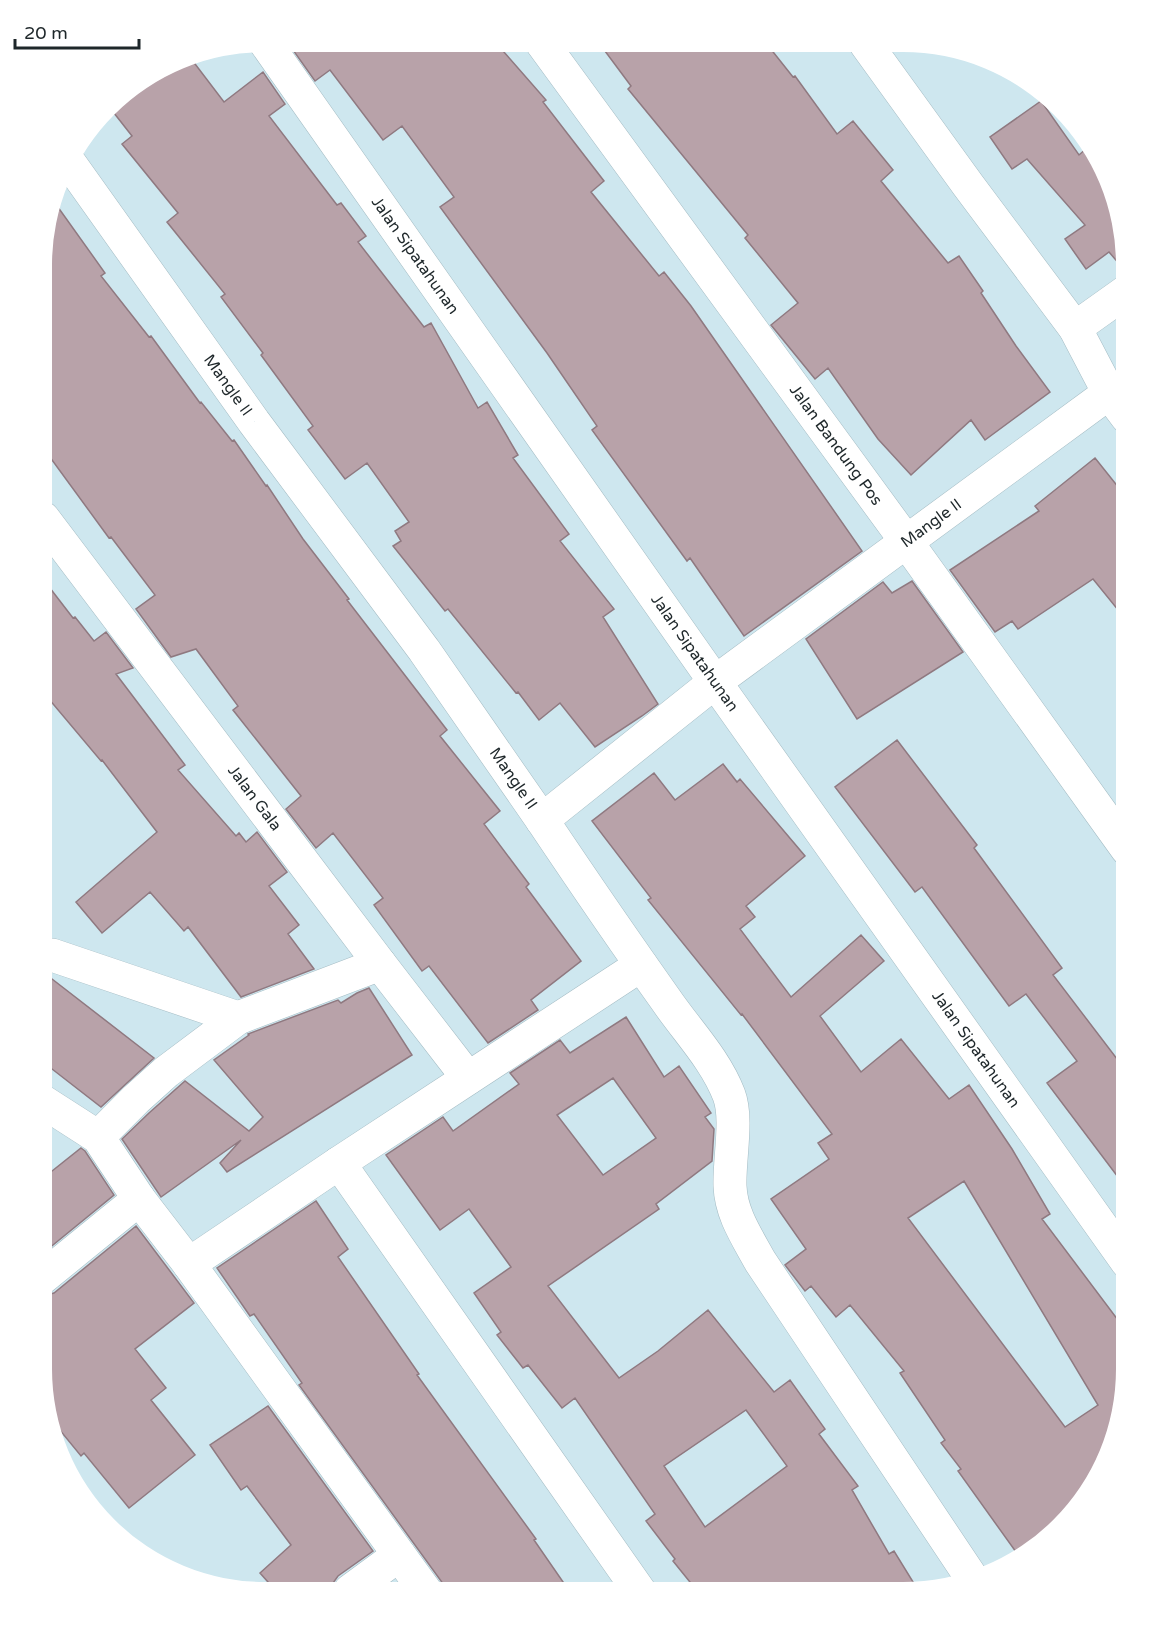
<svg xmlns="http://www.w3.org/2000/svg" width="1169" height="1635" font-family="'Varela Round',sans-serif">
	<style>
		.building { fill: #b8a2a9; stroke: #8f7980; stroke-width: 1.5; fill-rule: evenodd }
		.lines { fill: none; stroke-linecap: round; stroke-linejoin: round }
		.minor-casing { stroke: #a4bcc4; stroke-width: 34 }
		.minor { stroke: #fff; stroke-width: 33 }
		.labels { text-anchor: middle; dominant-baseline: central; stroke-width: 4.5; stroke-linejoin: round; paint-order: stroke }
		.street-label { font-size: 16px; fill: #1e272a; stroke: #fff }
	</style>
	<rect width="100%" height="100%" fill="#cee7ef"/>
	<path class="building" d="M303,42L496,43L546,100L543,102L604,181L591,192L659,276L664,272L691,306L862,551L744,636L690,558L687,561L592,430L597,426L547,353L440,207L454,197L402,126L383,140L330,70L315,81L293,50Z
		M599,43H766L793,77L795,76L837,134L853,121L893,170L881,181L948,263L959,256L983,291L981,293L1016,346L1050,392L985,440L971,420L911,475L878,439L828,368L815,379L771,325L798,303L745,238L748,235L628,89L631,86Z
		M189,56L224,102L263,72L285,104L269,116L337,205L341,203L366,236L358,242L424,327L431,323L478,408L487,402L518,455L513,458L569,534L560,541L614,609L603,617L658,704L642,716L595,747L560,703L539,720L518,692L516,693L448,609L445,611L393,546L401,541L395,531L409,522L367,463L345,479L308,430L313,426L261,355L263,353L221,297L225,294L167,222L178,213L122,144L132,136L110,108L118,97Z
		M1041,101L1079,155L1088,147L1104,167L1127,265V273L1109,252L1086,269L1065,239L1085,225L1027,159L1012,169L990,137Z
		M55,203L105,273L101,276L149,337L151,336L200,403L201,402L232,441L234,440L266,486L267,485L303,539L349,599L347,600L447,730L440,736L500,811L484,824L529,884L526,887L581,961L531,1000L538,1010L488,1043L429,966L422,971L374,905L383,898L333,833L316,848L286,809L301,796L233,710L238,706L196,649L171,657L136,609L155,595L111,537L109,538L44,449V236Z
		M1095,458L1127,498V621L1093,579L1018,629L1012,621L995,632L950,570L1039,511L1035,506Z
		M43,579L73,618L75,617L94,641L106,632L133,668L116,674L185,765L178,770L236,836L239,833L246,842L257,832L287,872L269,886L299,925L288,934L314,969L241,997L188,927L184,931L150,892L102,933L76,902L157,832L102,760L101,761L43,692Z
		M912,581L963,652L857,719L806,639L883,582L892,593Z
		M897,740L977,845L974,848L1062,968L1053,975L1127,1072V1189L1047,1083L1077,1061L1026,994L1009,1006L922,887L915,892L835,787Z
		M723,764L737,782L740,779L805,856L746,906L755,917L740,929L791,997L861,935L884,961L820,1016L861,1072L901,1039L949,1099L969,1085L1012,1149L1050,1214L1042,1219L1127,1332L1126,1385L1115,1442L1089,1494L1073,1513L1016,1552L958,1471L961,1469L941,1443L945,1440L900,1373L904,1371L850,1305L836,1317L811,1286L805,1291L785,1265L806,1249L771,1199L829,1159L818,1143L832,1134L742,1014L741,1015L648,900L651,898L592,821L654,773L675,800ZM964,1181L1098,1405L1065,1427L908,1218Z
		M43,972L154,1058L101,1107L43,1062Z
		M369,988L412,1055L227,1172L220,1163L241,1140L161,1197L122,1139L149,1113L185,1081L249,1131L263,1117L214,1060L249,1035L248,1034L338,1000L341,1003L357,993Z
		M626,1017L664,1077L679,1066L711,1113L705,1117L714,1129L712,1161L656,1204L659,1209L548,1286L619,1378L658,1351L708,1310L774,1392L790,1380L825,1429L819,1434L858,1486L852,1490L889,1554L894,1551L918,1590L904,1593L698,1592L673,1561L675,1559L646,1521L655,1514L575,1398L562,1408L528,1365L523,1368L497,1335L501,1332L474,1293L511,1267L469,1209L440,1230L386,1155L443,1117L453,1131L519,1084L510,1073L560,1040L570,1053ZM613,1078L656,1138L603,1175L557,1115ZM746,1410L787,1466L705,1527L664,1466Z
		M81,1148L85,1151L114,1195L42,1254V1179Z
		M316,1201L348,1249L338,1257L419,1374L417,1375L536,1539L534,1540L570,1592H449L299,1385L302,1383L254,1314L250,1316L217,1268Z
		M136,1226L194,1303L135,1349L166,1388L151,1400L195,1455L129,1508L84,1453L81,1456L54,1423L42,1370V1296L54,1293Z
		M268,1406L373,1551L338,1576L333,1583L332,1591H276L260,1573L291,1545L247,1486L241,1490L210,1445Z"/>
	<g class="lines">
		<defs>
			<g id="minor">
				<path id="s1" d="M265,42L715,682L1127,1262"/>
				<path id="s2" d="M542,43L906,541L1127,849"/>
				<path d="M866,44L968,185L1075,328L1109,393L1127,417"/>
				<path id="s3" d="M69,162L254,422L424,650L542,820L715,682L1109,393"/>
				<path d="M1075,328L1127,291"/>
				<path id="s4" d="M43,518L380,964L468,1078"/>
				<path d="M542,820C583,881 624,941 666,1000C688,1032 715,1059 729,1095C738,1119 729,1159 730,1186C731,1214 747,1237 760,1261L971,1577"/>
				<path d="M52,955L238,1018"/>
				<path d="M42,1101L98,1137L139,1199"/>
				<path d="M98,1137L136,1099L166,1072L238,1018L380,964"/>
				<path d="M339,1163L640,1592"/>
				<path d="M42,1278L139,1199L189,1264"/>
				<path d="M350,1591L399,1555"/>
				<path d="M426,1592L189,1264L339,1163L641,965"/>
			</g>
		</defs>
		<use href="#minor" class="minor-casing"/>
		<use href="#minor" class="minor"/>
	</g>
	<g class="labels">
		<g class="street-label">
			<text stroke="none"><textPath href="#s1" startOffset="261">Jalan Sipatahunan</textPath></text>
			<text stroke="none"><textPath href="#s3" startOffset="274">Mangle II</textPath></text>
			<text stroke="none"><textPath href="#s2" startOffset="498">Jalan Bandung Pos</textPath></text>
			<text stroke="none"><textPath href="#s3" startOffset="1300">Mangle II</textPath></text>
			<text stroke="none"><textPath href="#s1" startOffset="747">Jalan Sipatahunan</textPath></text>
			<text stroke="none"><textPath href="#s3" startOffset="760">Mangle II</textPath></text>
			<text stroke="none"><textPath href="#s4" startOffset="351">Jalan Gala</textPath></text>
			<text stroke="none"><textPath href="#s1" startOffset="1233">Jalan Sipatahunan</textPath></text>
		</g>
	</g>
	<path d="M0 0H1169V1635H0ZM265 52H903A213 213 0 0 1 1116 265V1369A213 213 0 0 1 903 1582H265A213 213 0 0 1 52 1369V265A213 213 0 0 1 265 52Z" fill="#fff" fill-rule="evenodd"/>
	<path d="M15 39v9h124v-9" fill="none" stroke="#1e272a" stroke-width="3"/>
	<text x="24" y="39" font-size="18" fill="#1e272a" stroke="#ffffff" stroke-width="4.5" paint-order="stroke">20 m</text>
</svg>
